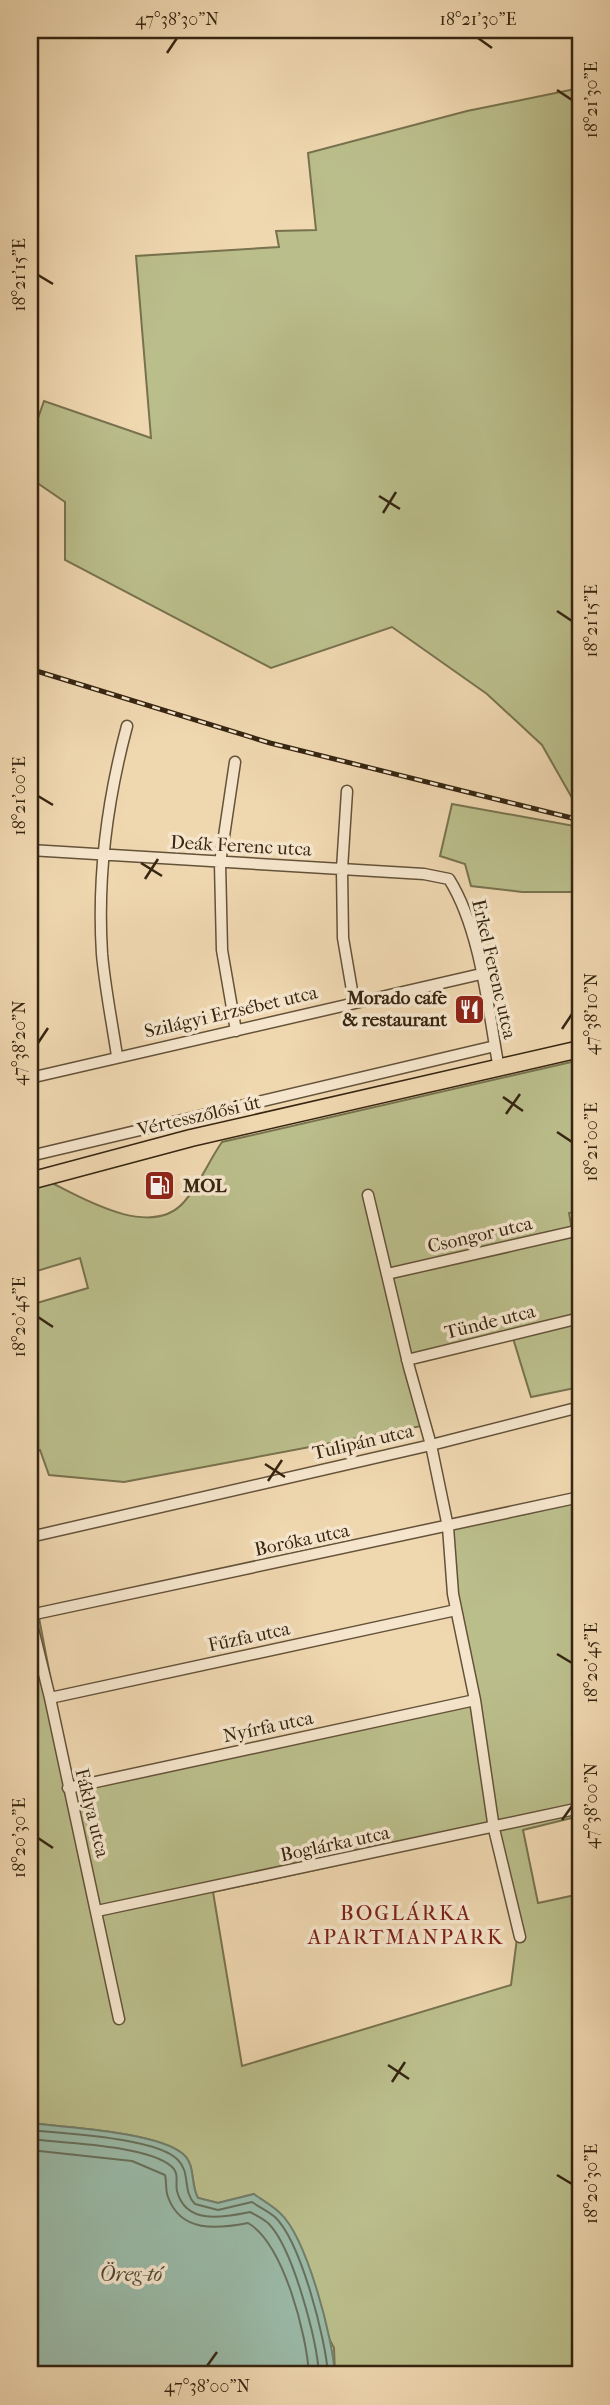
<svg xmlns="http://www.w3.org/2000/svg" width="610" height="2405" font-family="'IM FELL French Canon',serif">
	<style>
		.green { fill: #babe8b; stroke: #78724e; stroke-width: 2; fill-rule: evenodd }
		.water { fill: #9abaa8; stroke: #727e6c; stroke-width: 2 }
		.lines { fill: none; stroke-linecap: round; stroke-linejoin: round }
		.shore { stroke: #68705c; stroke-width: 2 }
		.street-casing { stroke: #645239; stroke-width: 13 }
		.primary-casing { stroke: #362511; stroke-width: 19 }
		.street { stroke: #f5e5cc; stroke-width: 10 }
		.primary { stroke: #efd7b0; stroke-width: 16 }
		.rail-casing { stroke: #362511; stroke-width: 5 }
		.rail { stroke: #f5e5cc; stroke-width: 2.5; stroke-dasharray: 8; stroke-linecap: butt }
		.ticks { fill: none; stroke: #362511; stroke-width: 2.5 }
		.labels { text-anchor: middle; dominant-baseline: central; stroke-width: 7; stroke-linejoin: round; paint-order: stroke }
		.street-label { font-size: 19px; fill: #362511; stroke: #f5e5cc }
		.poi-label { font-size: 19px; font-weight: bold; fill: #362511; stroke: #f5e5cc; text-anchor: end }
		.neighbourhood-label { font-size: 21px; letter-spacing: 2px; fill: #7a1f14; stroke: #f5e5cc }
		.water-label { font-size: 21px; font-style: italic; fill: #4f4a37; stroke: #f5e5cc }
		.neatline { fill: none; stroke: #362511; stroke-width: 2.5 }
		.ticks-label { font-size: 18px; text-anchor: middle; fill: #362511 }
	</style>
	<rect width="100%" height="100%" fill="#efd7b0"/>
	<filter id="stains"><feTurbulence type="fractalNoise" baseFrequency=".00286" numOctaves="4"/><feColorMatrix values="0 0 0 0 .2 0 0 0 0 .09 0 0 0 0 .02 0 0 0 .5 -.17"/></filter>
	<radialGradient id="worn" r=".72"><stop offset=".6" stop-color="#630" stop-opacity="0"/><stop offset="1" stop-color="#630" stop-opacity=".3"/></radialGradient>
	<path class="green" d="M580,88V812L542,745L487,694L392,627L271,668L65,560V502L30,478V441L44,401L151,438L136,256L279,247L276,231L316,230L308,153L467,111Z
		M452,804L580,827V892H522L471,886L465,864L440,856Z
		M580,1060V1211L569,1213L580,1274V1387L531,1397L512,1335L411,1355L427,1425L124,1482L49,1475L40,1450L30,1453V1305L88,1288L80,1258L30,1273V1189L52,1183C85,1200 152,1239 184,1202C200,1184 208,1162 222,1142Z
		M580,1501V1816L523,1830L538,1903L580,1894V2375H335L334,2348L254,2194L218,2203L198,2198C190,2184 196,2165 183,2154C158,2132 64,2127 30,2123V1571L72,1790L475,1700L453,1594L448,1527L526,1514ZM490,1832L517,1938L511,1985L242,2066L213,1892Z"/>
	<path class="water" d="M30,2123C64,2127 158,2132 183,2154C196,2165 190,2184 198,2198L218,2203L254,2194C262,2200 273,2206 280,2213C307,2238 333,2339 335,2375H30Z"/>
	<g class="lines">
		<path class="shore" d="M30,2130C63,2134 156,2137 178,2160C191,2173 182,2191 195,2204L218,2210L252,2202C259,2207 268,2211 275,2217C301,2242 326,2340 328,2375
			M30,2139C63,2143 147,2145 171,2166C180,2173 175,2183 177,2191C186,2226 225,2217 250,2212C256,2215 264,2219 269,2224C293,2249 317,2340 319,2375
			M30,2150L132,2161L165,2175C167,2182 165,2189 168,2197C181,2233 217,2229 248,2223C284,2244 307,2336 309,2375"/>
		<defs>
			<path id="street" d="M235,762L220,863L222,950L236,1031
				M347,791L342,869L343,938L354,1002
				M30,850L424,874L449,879C481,930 488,1010 499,1069
				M117,1056C112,1022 105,988 102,954C97,876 107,801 127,726
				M30,1078L481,974
				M30,1156L495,1046
				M368,1195L409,1367L431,1445L448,1527L453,1594L475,1700L494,1829L520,1937
				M387,1274L580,1230
				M407,1360L580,1318
				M30,1537L431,1445L580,1407
				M30,1615L580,1497
				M30,1617L50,1698L119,2019
				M50,1698L456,1610
				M68,1788L475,1700
				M97,1911L580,1808"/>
			<path id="primary" d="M30,1181L191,1138L580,1049"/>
		</defs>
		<use href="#street" class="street-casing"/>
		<use href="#primary" class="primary-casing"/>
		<use href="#street" class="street"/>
		<use href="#primary" class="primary"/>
		<defs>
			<path id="rail" d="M30,669L270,743L580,820"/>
		</defs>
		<use href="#rail" class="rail-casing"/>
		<use href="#rail" class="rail"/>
	</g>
	<path class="ticks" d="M478,38L492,48M167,53L177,38M557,90L572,100M38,275L53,284M379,496L400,509M383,513L396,492M557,611L572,621M38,796L53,805M141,863L162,876M145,879L158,859M562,1029L572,1014M38,1043L48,1028M503,1097L523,1111M506,1114L520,1094M557,1132L572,1142M38,1317L53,1327M265,1464L285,1477M268,1481L282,1460M557,1654L572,1663M562,1820L572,1806M38,1838L53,1848M388,2065L409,2079M392,2082L405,2062M557,2175L572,2184M207,2366L217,2352"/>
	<defs>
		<symbol id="restaurant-square" viewBox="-11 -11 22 22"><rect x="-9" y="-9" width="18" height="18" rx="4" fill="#8f2418" stroke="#f5e5cc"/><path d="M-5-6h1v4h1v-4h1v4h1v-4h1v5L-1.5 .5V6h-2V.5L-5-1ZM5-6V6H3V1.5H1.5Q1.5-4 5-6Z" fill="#fff"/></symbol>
		<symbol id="fuel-square" viewBox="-11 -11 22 22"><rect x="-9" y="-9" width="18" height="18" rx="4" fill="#8f2418" stroke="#f5e5cc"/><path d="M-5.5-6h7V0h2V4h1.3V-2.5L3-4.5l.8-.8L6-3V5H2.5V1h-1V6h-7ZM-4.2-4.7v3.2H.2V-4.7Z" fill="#fff"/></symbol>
	</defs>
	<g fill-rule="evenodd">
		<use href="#restaurant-square" x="452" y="992" width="35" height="35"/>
		<use href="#fuel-square" x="142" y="1168" width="35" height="35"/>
	</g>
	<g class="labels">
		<g class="street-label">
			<text transform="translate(241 846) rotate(3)">Deák Ferenc utca</text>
			<text transform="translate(494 969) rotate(77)">Erkel Ferenc utca</text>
			<text transform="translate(231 1012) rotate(-13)">Szilágyi Erzsébet utca</text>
			<text transform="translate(199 1116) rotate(-13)">Vértesszőlősi út</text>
			<text transform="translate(480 1235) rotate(-13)">Csongor utca</text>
			<text transform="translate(490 1322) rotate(-14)">Tünde utca</text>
			<text transform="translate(363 1442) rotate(-13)">Tulipán utca</text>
			<text transform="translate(302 1540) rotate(-12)">Boróka utca</text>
			<text transform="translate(249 1637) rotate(-12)">Fűzfa utca</text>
			<text transform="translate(268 1727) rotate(-12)">Nyírfa utca</text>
			<text transform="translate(92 1813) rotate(76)">Fáklya utca</text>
			<text transform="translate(335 1844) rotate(-12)">Boglárka utca</text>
		</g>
		<g class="poi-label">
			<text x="447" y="998">Morado cafe<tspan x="447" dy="22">&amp; restaurant</tspan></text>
			<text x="183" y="1186" text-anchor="start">MOL</text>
		</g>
		<g class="neighbourhood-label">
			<text x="406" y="1913">BOGLÁRKA<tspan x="406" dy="24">APARTMANPARK</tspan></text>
		</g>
		<g class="water-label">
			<text x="131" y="2274">Öreg-tó</text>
		</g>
	</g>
	<rect width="610" height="2405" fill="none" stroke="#efd7b0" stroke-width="77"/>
	<rect x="38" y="38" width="534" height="2328" class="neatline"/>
	<g class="ticks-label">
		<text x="177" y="25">47°38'30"N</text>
		<text x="478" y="25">18°21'30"E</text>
		<text transform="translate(591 100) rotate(-90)" y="6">18°21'30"E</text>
		<text transform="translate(19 275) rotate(-90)" y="6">18°21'15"E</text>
		<text transform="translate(591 621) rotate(-90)" y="6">18°21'15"E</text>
		<text transform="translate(19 796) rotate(-90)" y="6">18°21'00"E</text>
		<text transform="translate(591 1014) rotate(-90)" y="6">47°38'10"N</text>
		<text transform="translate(19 1043) rotate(-90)" y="6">47°38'20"N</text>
		<text transform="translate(591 1142) rotate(-90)" y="6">18°21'00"E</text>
		<text transform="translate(19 1317) rotate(-90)" y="6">18°20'45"E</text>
		<text transform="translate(591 1663) rotate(-90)" y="6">18°20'45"E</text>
		<text transform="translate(591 1806) rotate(-90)" y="6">47°38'00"N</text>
		<text transform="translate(19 1838) rotate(-90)" y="6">18°20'30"E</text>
		<text transform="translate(591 2184) rotate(-90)" y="6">18°20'30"E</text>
		<text x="207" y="2392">47°38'00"N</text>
	</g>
	<rect width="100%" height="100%" filter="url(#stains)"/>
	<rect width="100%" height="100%" fill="url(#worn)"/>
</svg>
